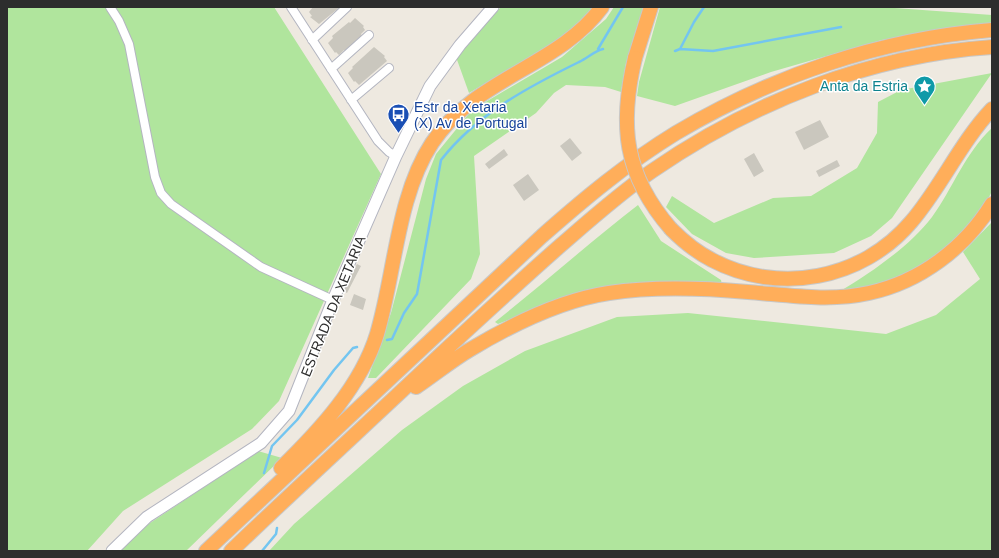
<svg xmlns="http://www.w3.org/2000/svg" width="999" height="558" font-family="Arial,sans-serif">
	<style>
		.green { fill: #b0e59d }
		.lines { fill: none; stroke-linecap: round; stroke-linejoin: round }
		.stream { stroke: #73c5f0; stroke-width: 2.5 }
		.building { fill: #cac7be }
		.street-casing { stroke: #b3b5c0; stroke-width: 10 }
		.secondary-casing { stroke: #b3b5c0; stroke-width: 13 }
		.highway-casing { stroke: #c8c8c8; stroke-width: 16 }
		.street { stroke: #fff; stroke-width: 8 }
		.secondary { stroke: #fff; stroke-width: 11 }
		.highway { stroke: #ffae5a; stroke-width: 14 }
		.highway-bridge-casing { stroke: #c8c8c8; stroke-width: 16; stroke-linecap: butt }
		.highway-bridge { stroke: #ffae5a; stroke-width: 14 }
		.labels { text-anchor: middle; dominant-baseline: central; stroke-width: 3; stroke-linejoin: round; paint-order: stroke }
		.culture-label { font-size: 14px; fill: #0d838f; stroke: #fff; text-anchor: end }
		.transit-label { font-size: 14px; fill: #164399; stroke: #fff; text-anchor: start }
		.street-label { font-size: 14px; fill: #2d2d2d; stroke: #fff }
	</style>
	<rect width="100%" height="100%" fill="#eee9e0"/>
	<path class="green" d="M7,7H274L381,174L279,401L252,429L123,511L87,551H7Z
		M501,7H594C572,39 503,73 469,93L456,57Z
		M614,7H645L626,63L621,92L605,87L566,85L554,93L536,113L474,156L480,254L471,279L376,378H368L391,313L426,179L436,154L472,110L562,57L606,19Z
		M660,7H881L992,15V23L882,40L771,72L675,106L637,96L639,82Z
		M992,73L892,218L871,236L834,253L754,258L726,253L692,234L666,207L672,196L714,223L773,198L811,196L857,168L877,133L878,102L901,90Z
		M992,128V191L985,205L960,237L921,267L870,288L842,290C872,272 911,245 932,217C953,188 965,153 992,128Z
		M638,205L661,241L721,280L722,285L560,300L498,324L495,322C543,284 589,243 638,205Z
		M992,222V551H269L294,524L402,430L463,386L525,351L617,317L688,313L886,334L936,315L980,279L963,252Z
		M258,451L282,458L186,551H117L135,533Z"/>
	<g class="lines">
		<path class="stream" d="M598,49L623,7
			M680,49L713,51L841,27
			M675,51L680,49L694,22L704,7
			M387,340L392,339L404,313L417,294L441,160C477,114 528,87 579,62C588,58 594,51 603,49
			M264,473L272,446L297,420L334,370L353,348L357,347
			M262,551L276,534L277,528"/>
	</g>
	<path class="building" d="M313,7H340L319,24L310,17L312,16L309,12Z
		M355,18L364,26L363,27L365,30L361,34L362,36L345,51L344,50L339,55L336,52L335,53L328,43L333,38L332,36L349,22L350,23Z
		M374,47L385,56L384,57L387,61L359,85L355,81L354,82L348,73L353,68L352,67Z
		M820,120L829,137L804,150L795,132Z
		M570,138L582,153L572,161L560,146Z
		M504,149L508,155L489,169L485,164Z
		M754,153L764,171L754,177L744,159Z
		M837,160L840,166L819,177L816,171Z
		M528,174L539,190L524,201L513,185Z
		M357,264L361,266L347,293L342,290Z
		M354,294L366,299L363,310L350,305Z"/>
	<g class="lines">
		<defs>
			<path id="street" d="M110,7L119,21L129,44L155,177L161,193L171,204L261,267L333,300
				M291,7L378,141L389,152L396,156
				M312,40L347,7
				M331,69L369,35
				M351,100L389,68"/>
			<path id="secondary" d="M112,551L147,517L261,443L289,411L333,300L396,156L430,86L460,45L493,7"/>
			<path id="highway" d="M635,58L651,7
				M671,229C683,241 696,252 712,260C778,295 862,280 911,222C941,187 960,143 992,109
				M416,387C434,375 452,360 471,349C511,325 562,300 609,293C655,286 702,288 748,292C788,295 829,302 869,293C920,282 965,248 992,204
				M281,468C319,431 361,386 377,334C395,274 397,196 432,143C476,77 558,67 602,7
				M206,551L542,236C584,199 627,163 676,133C772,76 880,39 992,30
				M231,551C300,485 370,421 440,355C480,318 520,281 561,245C591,219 620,193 652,171C752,102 871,55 992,47"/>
		</defs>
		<use href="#street" class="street-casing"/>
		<use href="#secondary" class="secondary-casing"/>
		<use href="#highway" class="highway-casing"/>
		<use href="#street" class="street"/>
		<use href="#secondary" class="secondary"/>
		<use href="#highway" class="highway"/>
		<defs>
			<path id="highway-bridge" d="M635,58C619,125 624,175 671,229"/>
		</defs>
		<use href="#highway-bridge" class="highway-bridge-casing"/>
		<use href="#highway-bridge" class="highway-bridge"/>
	</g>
	<defs>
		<symbol id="sight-pin" viewBox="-11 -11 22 30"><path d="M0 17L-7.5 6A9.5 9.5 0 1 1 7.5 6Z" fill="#0f9aa8" stroke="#fff"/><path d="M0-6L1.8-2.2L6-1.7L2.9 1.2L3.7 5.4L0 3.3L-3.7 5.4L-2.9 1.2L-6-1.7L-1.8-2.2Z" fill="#fff"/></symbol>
		<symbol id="bus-pin" viewBox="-11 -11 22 30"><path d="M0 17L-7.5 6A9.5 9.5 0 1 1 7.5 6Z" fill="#1a4fb4" stroke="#fff"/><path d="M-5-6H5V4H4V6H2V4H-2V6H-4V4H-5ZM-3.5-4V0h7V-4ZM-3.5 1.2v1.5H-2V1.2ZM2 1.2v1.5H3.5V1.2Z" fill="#fff"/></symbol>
	</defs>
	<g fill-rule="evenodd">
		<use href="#sight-pin" x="912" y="74" width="25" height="34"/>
		<use href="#bus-pin" x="386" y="102" width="25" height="34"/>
	</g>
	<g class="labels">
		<g class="culture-label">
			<text x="908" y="86">Anta da Estria</text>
		</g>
		<g class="transit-label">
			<text x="414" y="107">Estr da Xetaria<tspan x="414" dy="16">(X) Av de Portugal</tspan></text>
		</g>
		<g class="street-label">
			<text transform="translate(333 306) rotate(-68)">ESTRADA DA XETARIA</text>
		</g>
	</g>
	<rect width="999" height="558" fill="none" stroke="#2d2d2d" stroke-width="16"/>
</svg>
